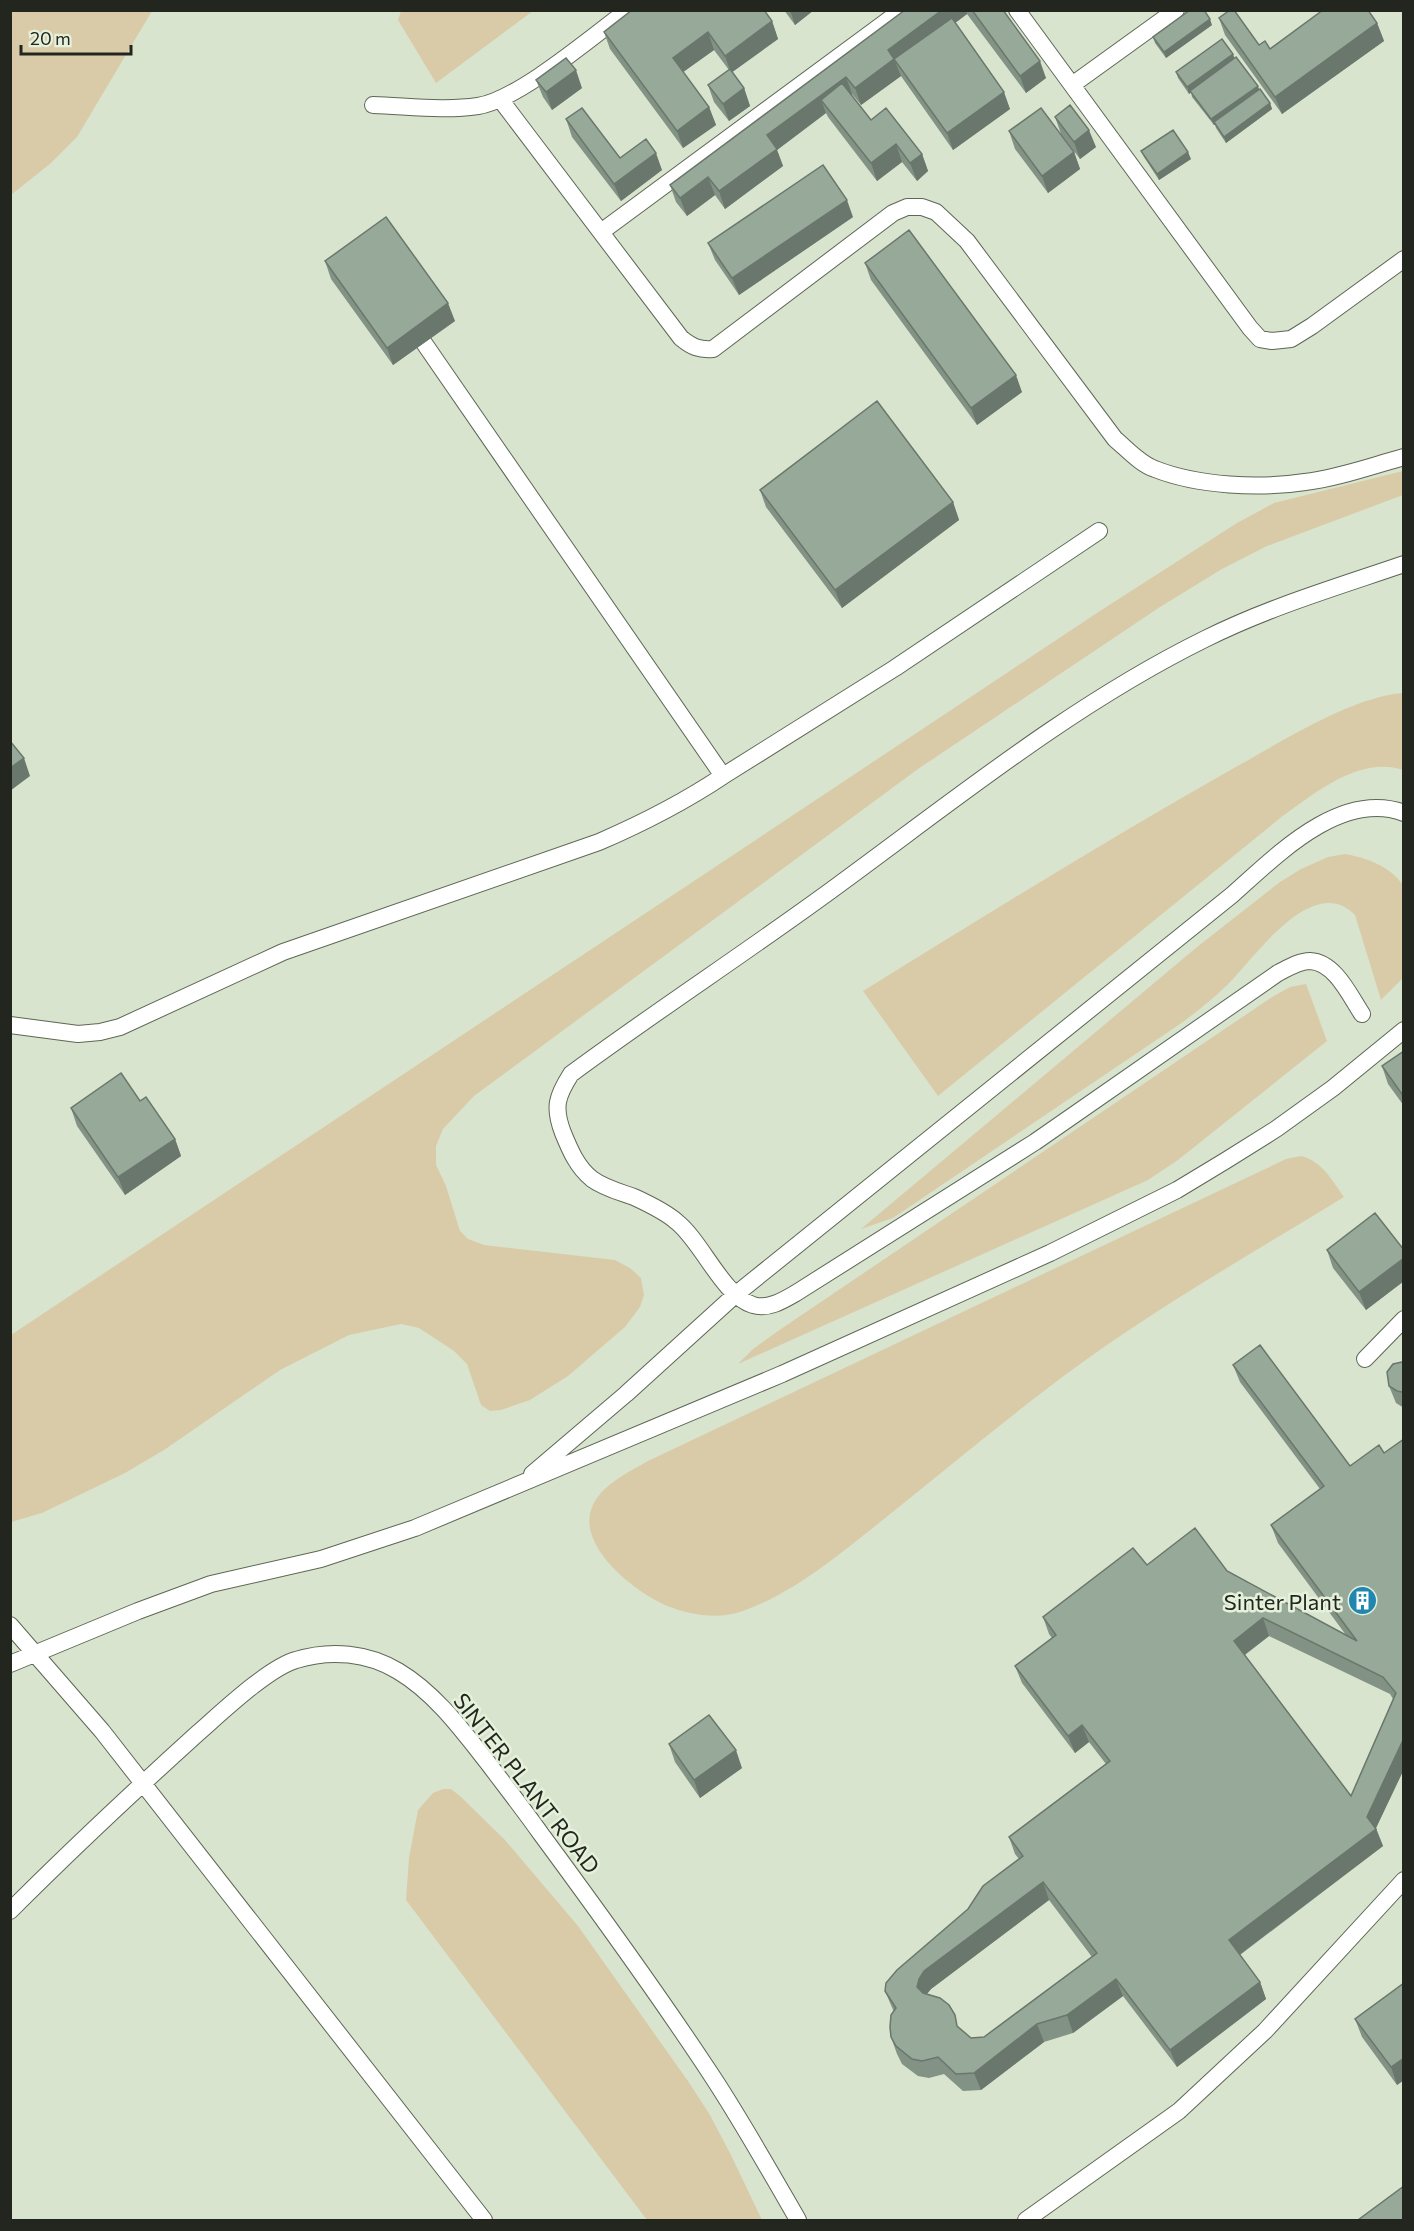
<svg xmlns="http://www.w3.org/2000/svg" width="1414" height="2231" font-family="Commissioner,sans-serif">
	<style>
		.green { fill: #d9cba8 }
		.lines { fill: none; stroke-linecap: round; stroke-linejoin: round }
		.lane-casing { stroke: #5d6754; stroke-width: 18 }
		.lane { stroke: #fff; stroke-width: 16 }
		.wall { fill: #829284; fill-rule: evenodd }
		.shaded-wall { fill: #6a776c }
		.building { fill: #97aa9a; stroke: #6a776c; stroke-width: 1.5; fill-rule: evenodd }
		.labels { text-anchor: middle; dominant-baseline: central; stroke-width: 5; stroke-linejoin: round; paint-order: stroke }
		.poi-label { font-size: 22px; fill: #22261e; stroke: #e6f1dc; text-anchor: end }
		.street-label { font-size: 22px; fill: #22261e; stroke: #e6f1dc }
	</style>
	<rect width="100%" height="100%" fill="#d9e4cf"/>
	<path class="green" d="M11,10L152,11L77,137L51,163L11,195Z
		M401,11V10L533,11L436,83L398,20Z
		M1403,471V495L1267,546L1222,569L1160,607L918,769L474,1096L443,1129L436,1146V1165L446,1186L460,1231L468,1239L484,1245L615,1260L630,1268L641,1278L644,1295L640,1307L625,1327L568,1376L530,1400L501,1410L490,1411L481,1405L467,1364L454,1351L419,1328L401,1324L349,1335L280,1370L164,1450L125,1473L42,1513L11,1522V1335L1103,609L1237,523L1274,503Z
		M1403,693V770C1360,756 1317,792 1284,815L938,1096L863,991C986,915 1108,839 1234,768C1281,742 1351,697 1403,693Z
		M1345,854C1367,858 1390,866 1403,885V978L1381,1000L1355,915C1314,873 1258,953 1232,980C1217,996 1200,1009 1183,1022L893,1218L861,1229L1197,947L1280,882L1301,869L1328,857Z
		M1306,984L1327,1041L1178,1160L1148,1180L738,1364L753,1349L778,1331L1272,997L1290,987Z
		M1301,1156C1322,1161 1332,1180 1344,1197C1241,1260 1135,1320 1040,1394C987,1435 936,1477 884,1519C841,1553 796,1592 743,1611C721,1619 695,1616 673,1608C640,1597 573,1546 593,1505C603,1484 629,1472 648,1461L1286,1159Z
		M443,1789H451L460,1796L505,1840L578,1926L688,2081L710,2115L731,2155L762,2220H647L406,1900L409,1858L418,1810L433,1793Z"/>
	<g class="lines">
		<defs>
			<path id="lane" d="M1017,10L1250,328L1260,339L1272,341L1291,339L1312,326L1404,259
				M1072,85L1176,10
				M500,99L681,338C692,347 699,350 713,349L893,213L907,207H922L936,212L967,241L1115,439C1127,449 1140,464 1155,469C1198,486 1260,489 1305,482C1338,478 1371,466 1404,457
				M373,105C407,106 444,111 478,106C518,100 593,36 628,10
				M601,232L902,10
				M424,343L723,776L895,668L1099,531
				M1362,1014C1350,996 1335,962 1310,961C1299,961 1288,968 1278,973L1035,1142L796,1293C784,1300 768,1310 753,1305C723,1296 702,1242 677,1222C666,1212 647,1203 634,1197C620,1192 604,1188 592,1179C577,1167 570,1150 563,1133C553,1107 557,1096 571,1074C659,1009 750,950 837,886C956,799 1073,704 1205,639C1269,607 1337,587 1404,564
				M10,1025L78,1034L100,1032L120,1027L283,952L599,842C643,823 684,802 723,776
				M1365,1359L1404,1319
				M532,1474L626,1394L735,1295L1232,895C1275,857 1340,789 1404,813
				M10,1625L102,1731L484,2220
				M10,1664L138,1611L211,1584L321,1559L415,1528L782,1374L1050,1253L1177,1190L1225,1161L1276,1129L1333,1088L1404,1030
				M10,1911C71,1850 134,1791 198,1733C221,1713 268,1668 296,1660C331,1649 368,1653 398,1671C435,1693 462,1730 488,1763C506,1787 524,1810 541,1834C600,1914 659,1995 714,2079C744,2125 771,2173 798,2220
				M1026,2220L1179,2111L1265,2031L1404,1880"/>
		</defs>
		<use href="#lane" class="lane-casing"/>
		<use href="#lane" class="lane"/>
	</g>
	<path class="wall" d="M784,10H814L795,25Z
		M905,10H1003L1046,78L1026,93L967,14L955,23L1010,109L953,150L901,76L861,105L852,94L851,95L871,120L922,154L928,171L917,181L902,162L877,181L828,117L826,113L777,150L783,166L725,209L715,195L687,216L676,202L670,185Z
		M1219,18L1259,45L1270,49L1377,23L1384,41L1282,114L1225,35Z
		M772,21L778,39L732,72L744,88L750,106L729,121L714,102L708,85L729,70L714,50L683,72L709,107L716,125L683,148L610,49L604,32Z
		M1212,25L1166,58L1155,43L1153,37Z
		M1233,54L1234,58L1270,103L1272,109L1226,143L1216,128L1215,125H1214L1192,97L1191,92L1189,94L1178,78L1176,72Z
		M536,80L582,88L552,110L543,97Z
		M1055,117L1096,147L1080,159L1061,134Z
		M566,119L620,158L662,170L621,201L572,137Z
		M1009,131L1074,152L1080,169L1048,193L1015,149Z
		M1141,151L1191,159L1159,180L1144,157Z
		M853,217L739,295L715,260L708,243Z
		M325,261L455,321L393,365L331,279Z
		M865,263L1022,392L977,425L871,280Z
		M760,490L953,502L959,520L842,608L766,507Z
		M1404,1051V1106L1388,1084L1382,1066Z
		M71,1108L175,1139L181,1156L125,1195L77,1126Z
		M1327,1250H1404V1281L1366,1310L1333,1268Z
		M1404,1362V1408L1396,1403L1389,1386Z
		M1233,1365L1350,1466L1384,1453L1404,1439V1769L1376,1828L1383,1846L1240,1955L1260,1982L1266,1999L1177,2067L1123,1996L1073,2033L1044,2042L981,2090L963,2091L944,2074L929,2078L918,2076L902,2064L897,2054L891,2037L894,2012L885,1991L1019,1859L1015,1854L1009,1837L1106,1764L1089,1742L1075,1753L1022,1683L1015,1666L1052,1638L1049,1634L1043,1617L1147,1565L1227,1571L1346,1635L1278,1543L1271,1525L1320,1489L1240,1382ZM1269,1636L1390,1694L1393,1699L1351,1796L1245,1655ZM1049,1900L1092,1957L984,2037L971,2038L960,2029L927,1994L931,1989Z
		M669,1744L742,1768L700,1798L675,1762Z
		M1404,1983V2080L1397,2085L1362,2037L1355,2019Z"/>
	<path class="shaded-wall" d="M790,10H814L795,25Z
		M942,10H966L967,14L899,65L894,59L901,76L861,105L855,88L888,50Z
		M1210,19L1212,25L1166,58L1164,52Z
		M772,21L778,39L731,73L725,56Z
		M1377,23L1384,41L1282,114L1275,97Z
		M708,32L714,50L679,75L673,58Z
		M1233,54L1235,60L1189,94L1187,87Z
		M1040,61L1046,78L1026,93L1020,76Z
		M576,70L582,88L552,110L546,92Z
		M846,77L852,94L830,111L821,100L826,113L777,150L783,166L725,209L719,191L767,135Z
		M1258,86L1260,92L1214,122L1215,125H1214L1211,119Z
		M744,88L750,106L729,121L723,104Z
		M1004,92L1010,109L953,150L947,133Z
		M1270,103L1272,109L1226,143L1224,137Z
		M709,107L716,125L683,148L677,131Z
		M1089,130L1096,147L1080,159L1074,142Z
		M896,144L902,162L877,181L871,163Z
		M1074,152L1080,169L1048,193L1042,176Z
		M1188,152L1191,159L1159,180L1157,174Z
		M656,153L662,170L621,201L614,184Z
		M922,154L928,171L917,181L910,163Z
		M708,177L715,195L687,216L680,198Z
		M847,200L853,217L739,295L732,278Z
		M448,303L455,321L393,365L387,348Z
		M1016,375L1022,392L977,425L971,408Z
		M953,502L959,520L842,608L835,590Z
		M24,758L30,776L10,791V768Z
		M175,1139L181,1156L125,1195L118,1177Z
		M1404,1258V1281L1366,1310L1359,1292Z
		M1263,1618L1269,1636L1240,1658L1234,1641Z
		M1082,1725L1089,1742L1075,1753L1068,1736Z
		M1404,1738V1769L1375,1830L1376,1829L1383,1846L1235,1958L1229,1940L1367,1817Z
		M736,1750L742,1768L700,1798L694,1780Z
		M1043,1882L1049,1900L931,1989L925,1996L917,1987L919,1979L924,1971Z
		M1116,1979L1123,1996L1073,2033L1067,2015Z
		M1260,1982L1266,1999L1177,2067L1170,2050Z
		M1037,2024L1044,2042L981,2090L974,2073Z
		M1404,2058V2080L1397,2085L1391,2067Z"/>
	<path class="building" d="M632,10H764L772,21L725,56L708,32L673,58L709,107L677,131L604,32Z
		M905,10H942L888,50L894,59L952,18L1004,92L947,133L894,59L855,88L846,77L767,135L777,149L719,191L708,177L680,198L670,185Z
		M972,10H1003L1040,61L1020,76Z
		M1190,10H1204L1210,19L1164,52L1153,37Z
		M1230,10H1234L1259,45L1265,41L1270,49L1323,10H1368L1377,23L1275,97L1219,18Z
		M1222,39L1233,54L1187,87L1176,72Z
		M1236,57L1258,86L1211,119L1190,91Z
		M566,58L576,70L546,92L536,80Z
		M730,69L744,88L723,104L708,85Z
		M842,83L871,120L886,108L922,154L910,163L896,144L871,163L821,100Z
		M1260,89L1270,103L1224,137L1214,122Z
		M1070,105L1089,130L1074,142L1055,117Z
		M582,108L620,158L646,139L656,153L614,184L566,119Z
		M1041,108L1074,152L1042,176L1009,131Z
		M1173,130L1188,152L1157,174L1141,151Z
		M823,165L847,200L732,278L708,243Z
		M386,217L448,303L387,348L325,261Z
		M909,230L1016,375L971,408L865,263Z
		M877,401L953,502L835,590L760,490Z
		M10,741L24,758L10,768Z
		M1404,1051V1097L1382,1066Z
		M121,1073L140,1101L146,1097L175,1139L118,1177L71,1108Z
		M1375,1213L1404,1250V1258L1359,1292L1327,1250Z
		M1260,1345L1350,1466L1379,1445L1384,1453L1404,1439V1738L1367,1817L1376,1829L1229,1940L1260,1982L1170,2050L1116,1979L1067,2015L1037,2024L974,2073L956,2074L938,2057L922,2061L912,2059L896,2046L891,2037L890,2027L891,2015L896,2008L885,1991L886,1983L897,1970L968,1909L983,1886L1023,1856L1009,1837L1110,1761L1082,1725L1068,1736L1015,1666L1056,1635L1043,1617L1133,1548L1147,1565L1195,1528L1227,1571L1357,1641L1271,1525L1324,1486L1233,1365ZM1263,1618L1383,1677L1396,1693L1351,1796L1234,1641ZM1043,1882L1097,1953L984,2037L971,2038L957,2026L955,2015L949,2005L940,1998L923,1993L917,1987L919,1979L924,1971Z
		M1402,1362H1404V1391L1402,1392L1397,1391L1389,1386L1387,1372L1393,1364Z
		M709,1715L736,1750L694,1780L669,1744Z
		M1404,1983V2058L1391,2067L1355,2019Z
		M1404,2186V2220H1358Z"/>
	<defs>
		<symbol id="building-disc" viewBox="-11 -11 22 22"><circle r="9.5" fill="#2186b0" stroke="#e6f1dc"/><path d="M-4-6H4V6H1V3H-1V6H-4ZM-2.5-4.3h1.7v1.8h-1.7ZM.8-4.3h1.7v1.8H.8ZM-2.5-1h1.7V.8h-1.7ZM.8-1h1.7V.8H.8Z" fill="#fff"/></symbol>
	</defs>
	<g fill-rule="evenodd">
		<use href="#building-disc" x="1346" y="1584" width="33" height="33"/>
	</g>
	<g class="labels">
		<g class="poi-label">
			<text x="1341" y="1601">Sinter Plant</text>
		</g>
		<g class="street-label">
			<text transform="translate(527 1783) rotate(52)">SINTER PLANT ROAD</text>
		</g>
	</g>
	<rect width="1414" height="2231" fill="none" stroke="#22261e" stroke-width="24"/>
	<path d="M21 45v9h110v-9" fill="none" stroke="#22261e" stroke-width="3"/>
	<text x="30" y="45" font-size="18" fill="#22261e" stroke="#e6f1dc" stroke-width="4.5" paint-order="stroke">20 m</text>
</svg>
